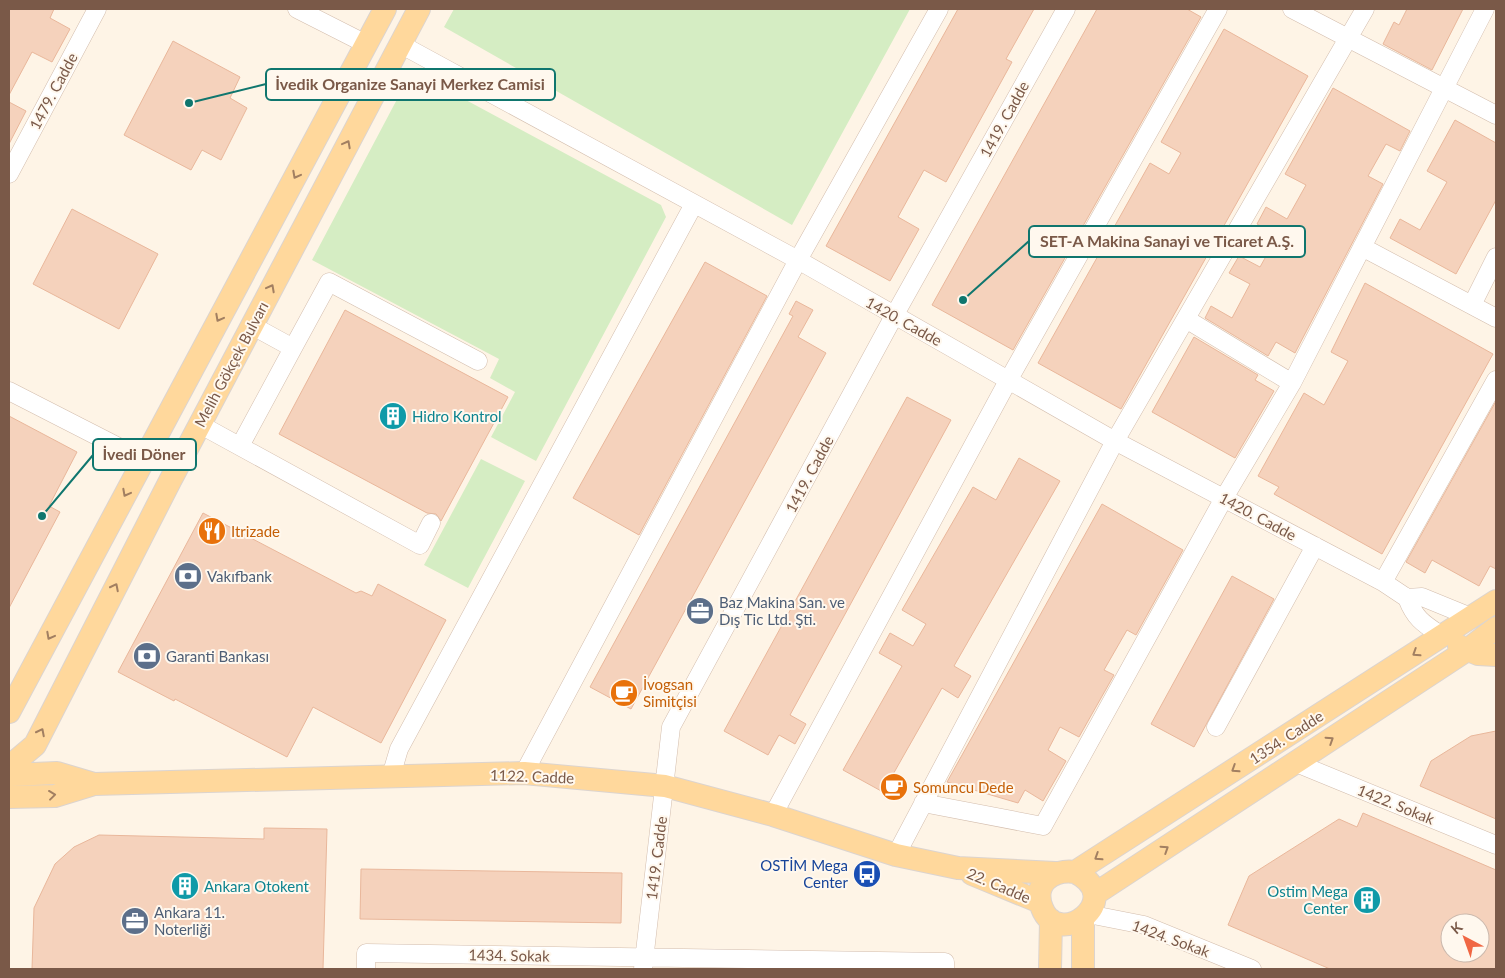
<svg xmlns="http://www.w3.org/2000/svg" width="1505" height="978" font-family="Lato,sans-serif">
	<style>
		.green { fill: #d5edc3 }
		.building { fill: #f5d2bc; stroke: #e9b79b; fill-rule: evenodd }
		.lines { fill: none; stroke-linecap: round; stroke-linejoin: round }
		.minor-casing { stroke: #d3bdad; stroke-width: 19 }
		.major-casing { stroke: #dcd4cf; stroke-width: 24 }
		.minor { stroke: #fff; stroke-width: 18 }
		.major { stroke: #ffd89c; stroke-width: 22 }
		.oneway { stroke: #a27f61 }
		.labels { text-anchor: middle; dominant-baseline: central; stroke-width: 4; stroke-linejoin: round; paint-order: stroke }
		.street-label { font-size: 15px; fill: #7a5948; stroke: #fff8ee }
		.culture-label { font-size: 15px; fill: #0d838f; stroke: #fff8ee; text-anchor: start }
		.food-label { font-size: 15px; fill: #c56008; stroke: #fff8ee; text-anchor: start }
		.service-label { font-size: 15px; fill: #4e5e75; stroke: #fff8ee; text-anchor: start }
		.transit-label { font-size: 15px; fill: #164399; stroke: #fff8ee; text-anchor: end }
		.leader { fill: none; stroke: #0f766e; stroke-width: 2 }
		.callout-dot { fill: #0f766e; stroke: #fff8ee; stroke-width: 2 }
		.callout { fill: #fff8ee; stroke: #0f766e; stroke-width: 2 }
		.callout-label { font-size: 16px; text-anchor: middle; font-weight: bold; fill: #7a5948 }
	</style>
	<rect width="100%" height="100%" fill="#fef4e6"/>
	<path class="green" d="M454,9H910L792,225L444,27Z
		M412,71L661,205L666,217L536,461L491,437L515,392L490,378L499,359L312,260Z
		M481,459L525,481L468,588L424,565Z"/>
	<path class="building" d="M9,9H54L50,18L70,29L52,62L32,52L9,95Z
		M958,9H1034L1006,59L1012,62L946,182L924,170L898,217L919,229L890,281L826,246Z
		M1097,9H1187L1201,17L1013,350L932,305Z
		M1407,9H1463L1432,70L1383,44L1394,22L1399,25Z
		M1224,29L1308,76L1121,409L1038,363L1150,163L1169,174L1181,153L1161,142Z
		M173,41L240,77L230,98L247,108L221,160L202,150L191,170L124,135Z
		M1333,88L1410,131L1400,151L1386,144L1368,176L1383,184L1295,353L1276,342L1268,356L1205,318L1211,306L1232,318L1250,284L1229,273L1239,256L1260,267L1278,235L1257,224L1266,207L1287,219L1306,185L1285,174Z
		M9,102L26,111L9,144Z
		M1455,120L1496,143V200L1456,274L1390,238L1400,219L1420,230L1447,182L1427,171Z
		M72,209L158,254L119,329L33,284Z
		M705,262L767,296L639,535L573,498Z
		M1365,283L1493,354L1382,554L1274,494L1279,487L1258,476L1304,393L1324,405L1348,361L1331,352Z
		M796,301L813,310L798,337L826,353L631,709L590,687L793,316L789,314Z
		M345,310L508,397L441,521L436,514L427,513L279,434Z
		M1194,337L1258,375L1255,380L1274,391L1235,458L1152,412Z
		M907,397L951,420L790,715L806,724L795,744L779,735L768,755L724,731Z
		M1496,401V569L1490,566L1479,586L1432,560L1425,573L1406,562Z
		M9,416L77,452L49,506L60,512L9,608Z
		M1019,458L1060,481L954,666L971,676L958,698L942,688L883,792L843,770L902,666L879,653L890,633L913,646L926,624L902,610L973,487L996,500Z
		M1102,504L1183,550L1136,635L1127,630L1104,670L1114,675L1079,737L1060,727L1048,750L1066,761L1043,801L1025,790L1018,803L947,782Z
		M203,513L356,593L361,591L372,596L378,584L446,620L381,743L313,707L287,757L175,699L174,701L118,672Z
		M1232,576L1274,599L1194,747L1151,724Z
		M1496,731V819L1420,786L1431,761L1471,736Z
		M1363,813L1496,870V969H1330L1228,925L1249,876L1339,819L1357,827ZM1450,923H1480V953H1450Z
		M264,828L327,829L323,969H32L34,908L55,864L74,847L99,835L264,839Z
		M361,869L622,873L621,923L360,919Z"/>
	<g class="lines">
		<defs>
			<path id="minor" d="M297,9L366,44
				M1292,9L1496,115
				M400,44L798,260L1115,441L1383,582L1407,598L1422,597L1471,617
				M9,174L97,9
				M1362,247L1496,318
				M1472,305L1496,257
				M1186,319L1292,383
				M251,325L293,348L329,282L478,361
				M9,391L144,460
				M199,424L420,545L431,523
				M240,446L293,348
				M1383,582L1496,380
				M1407,598C1415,619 1424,624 1442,636
				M1216,727L1315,546
				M1296,763L1496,845
				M524,773L798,260L939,9
				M391,776L399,749L694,204
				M923,803L1043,826L1224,498L1292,383L1485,9
				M773,815L1009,379L1218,9
				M896,855L1115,441L1365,9
				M1088,914L1144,925L1252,969
				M366,969V953L945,962V969
				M643,969L671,727L894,316L1066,9"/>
			<path id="major" d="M1459,646L1478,654L1496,655
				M9,712L385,9
				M9,767L35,745L170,481L419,9
				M9,775L57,773L94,784
				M9,797L55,796L94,784L524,773L665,786L773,815L896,855L958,868L1055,873
				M1075,872C1128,899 1058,951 1042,908C1032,883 1053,869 1075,872L1496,601
				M972,874L1040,902
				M1095,894L1467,650L1496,628
				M1050,969L1051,920
				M1083,969V918"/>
		</defs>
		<use href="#minor" class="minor-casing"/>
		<use href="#major" class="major-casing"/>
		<use href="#minor" class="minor"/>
		<use href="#major" class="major"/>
	</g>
	<defs><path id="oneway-chevron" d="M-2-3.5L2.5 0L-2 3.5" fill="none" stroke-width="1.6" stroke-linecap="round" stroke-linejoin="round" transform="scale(1.25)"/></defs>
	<g class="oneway">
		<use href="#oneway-chevron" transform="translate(347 144) rotate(-62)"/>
		<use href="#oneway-chevron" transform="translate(296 175) rotate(118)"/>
		<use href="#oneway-chevron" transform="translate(271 288) rotate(-62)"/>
		<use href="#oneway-chevron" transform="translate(219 318) rotate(118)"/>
		<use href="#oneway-chevron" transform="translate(126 493) rotate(118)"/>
		<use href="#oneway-chevron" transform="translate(115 587) rotate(-63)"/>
		<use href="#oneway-chevron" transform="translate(50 636) rotate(118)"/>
		<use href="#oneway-chevron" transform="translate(1416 653) rotate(147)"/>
		<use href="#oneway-chevron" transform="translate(41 732) rotate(-63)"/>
		<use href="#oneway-chevron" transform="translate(1330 740) rotate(-33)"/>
		<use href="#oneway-chevron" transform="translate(1235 769) rotate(147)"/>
		<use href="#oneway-chevron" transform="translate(52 795) rotate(-7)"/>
		<use href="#oneway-chevron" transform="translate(1165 849) rotate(-33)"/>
		<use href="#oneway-chevron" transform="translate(1098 857) rotate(147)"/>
	</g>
	<defs>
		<symbol id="building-disc" viewBox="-11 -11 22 22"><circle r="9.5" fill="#0f9aa8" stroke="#fff8ee"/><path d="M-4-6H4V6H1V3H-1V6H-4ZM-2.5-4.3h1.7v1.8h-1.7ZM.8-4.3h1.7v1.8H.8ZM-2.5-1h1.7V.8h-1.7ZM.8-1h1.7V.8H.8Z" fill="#fff"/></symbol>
		<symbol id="restaurant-disc" viewBox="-11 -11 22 22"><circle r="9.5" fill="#e8710a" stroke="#fff8ee"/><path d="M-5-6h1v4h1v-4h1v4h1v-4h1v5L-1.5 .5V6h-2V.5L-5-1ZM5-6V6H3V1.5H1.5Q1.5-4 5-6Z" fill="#fff"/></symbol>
		<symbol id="bank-disc" viewBox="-11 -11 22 22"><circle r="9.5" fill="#5c6f8a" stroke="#fff8ee"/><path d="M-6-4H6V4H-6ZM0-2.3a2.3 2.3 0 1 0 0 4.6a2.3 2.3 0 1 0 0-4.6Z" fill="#fff"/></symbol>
		<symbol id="office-disc" viewBox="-11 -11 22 22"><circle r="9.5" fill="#5c6f8a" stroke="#fff8ee"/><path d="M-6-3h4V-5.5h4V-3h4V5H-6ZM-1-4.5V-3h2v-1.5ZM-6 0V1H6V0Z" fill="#fff"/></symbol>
		<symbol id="cafe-disc" viewBox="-11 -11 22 22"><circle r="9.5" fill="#e8710a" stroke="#fff8ee"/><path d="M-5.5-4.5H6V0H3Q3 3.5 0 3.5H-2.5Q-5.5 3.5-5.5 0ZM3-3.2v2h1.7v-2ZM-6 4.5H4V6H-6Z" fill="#fff"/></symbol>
		<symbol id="bus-disc" viewBox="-11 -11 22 22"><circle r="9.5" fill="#1a4fb4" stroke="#fff8ee"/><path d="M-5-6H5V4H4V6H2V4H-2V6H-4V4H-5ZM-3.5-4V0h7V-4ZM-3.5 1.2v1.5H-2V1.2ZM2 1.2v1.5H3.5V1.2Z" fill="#fff"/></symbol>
	</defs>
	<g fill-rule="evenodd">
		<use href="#building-disc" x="377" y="400" width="32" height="32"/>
		<use href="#restaurant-disc" x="196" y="515" width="32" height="32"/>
		<use href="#bank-disc" x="172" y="560" width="32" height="32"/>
		<use href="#office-disc" x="684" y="595" width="32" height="32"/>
		<use href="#bank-disc" x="131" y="640" width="32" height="32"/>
		<use href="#cafe-disc" x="608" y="677" width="32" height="32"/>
		<use href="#cafe-disc" x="878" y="771" width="32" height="32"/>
		<use href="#bus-disc" x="851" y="858" width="32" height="32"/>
		<use href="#building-disc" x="169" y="870" width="32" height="32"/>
		<use href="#building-disc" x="1351" y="884" width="32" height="32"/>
		<use href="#office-disc" x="119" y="905" width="32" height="32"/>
	</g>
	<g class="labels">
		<g class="street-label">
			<text transform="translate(53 91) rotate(-62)">1479. Cadde</text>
			<text transform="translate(1004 119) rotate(-61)">1419. Cadde</text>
			<text transform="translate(904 321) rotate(29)">1420. Cadde</text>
			<text transform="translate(231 364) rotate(-62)">Melih Gökçek Bulvarı</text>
			<text transform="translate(809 474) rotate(-62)">1419. Cadde</text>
			<text transform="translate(1258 516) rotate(28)">1420. Cadde</text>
			<text transform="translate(1286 737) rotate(-33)">1354. Cadde</text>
			<text transform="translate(532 776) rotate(2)">1122. Cadde</text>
			<text transform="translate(1396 804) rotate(22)">1422. Sokak</text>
			<text transform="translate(656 858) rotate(-83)">1419. Cadde</text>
			<text transform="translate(999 885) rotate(23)">22. Cadde</text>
			<text transform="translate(1171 938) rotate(20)">1424. Sokak</text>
			<text transform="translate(509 955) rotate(1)">1434. Sokak</text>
		</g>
		<g class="culture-label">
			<text x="412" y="416">Hidro Kontrol</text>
			<text x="204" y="886">Ankara Otokent</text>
			<text x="1348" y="891" text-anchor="end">Ostim Mega<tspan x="1348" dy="17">Center</tspan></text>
		</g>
		<g class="food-label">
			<text x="231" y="531">Itrizade</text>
			<text x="643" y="684">İvogsan<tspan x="643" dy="17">Simitçisi</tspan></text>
			<text x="913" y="787">Somuncu Dede</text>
		</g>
		<g class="service-label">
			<text x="207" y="576">Vakıfbank</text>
			<text x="719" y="602">Baz Makina San. ve<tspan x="719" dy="17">Dış Tic Ltd. Şti.</tspan></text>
			<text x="166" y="656">Garanti Bankası</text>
			<text x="154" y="912">Ankara 11.<tspan x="154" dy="17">Noterliği</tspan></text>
		</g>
		<g class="transit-label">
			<text x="848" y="865">OSTİM Mega<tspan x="848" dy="17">Center</tspan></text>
		</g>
	</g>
	<path class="leader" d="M189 103L266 84M963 300L1029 241M42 516L93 455"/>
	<g class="callout-dot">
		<circle cx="189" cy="103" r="5"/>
		<circle cx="963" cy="300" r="5"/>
		<circle cx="42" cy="516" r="5"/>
	</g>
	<g class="callout">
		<rect x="266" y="69" width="289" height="31" rx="5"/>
		<rect x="1029" y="226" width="276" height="31" rx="5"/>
		<rect x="93" y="439" width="103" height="31" rx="5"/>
	</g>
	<g class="callout-label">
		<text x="410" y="90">İvedik Organize Sanayi Merkez Camisi</text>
		<text x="1167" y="247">SET-A Makina Sanayi ve Ticaret A.Ş.</text>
		<text x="144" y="460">İvedi Döner</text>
	</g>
	<rect width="1505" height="978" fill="none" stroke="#7a5948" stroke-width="20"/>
	<g transform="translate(1465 938) rotate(319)"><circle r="24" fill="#fff8ee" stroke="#cab8ac"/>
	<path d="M0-4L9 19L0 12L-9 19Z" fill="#f06743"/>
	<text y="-8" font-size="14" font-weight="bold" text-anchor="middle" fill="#7a5948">K</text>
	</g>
</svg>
